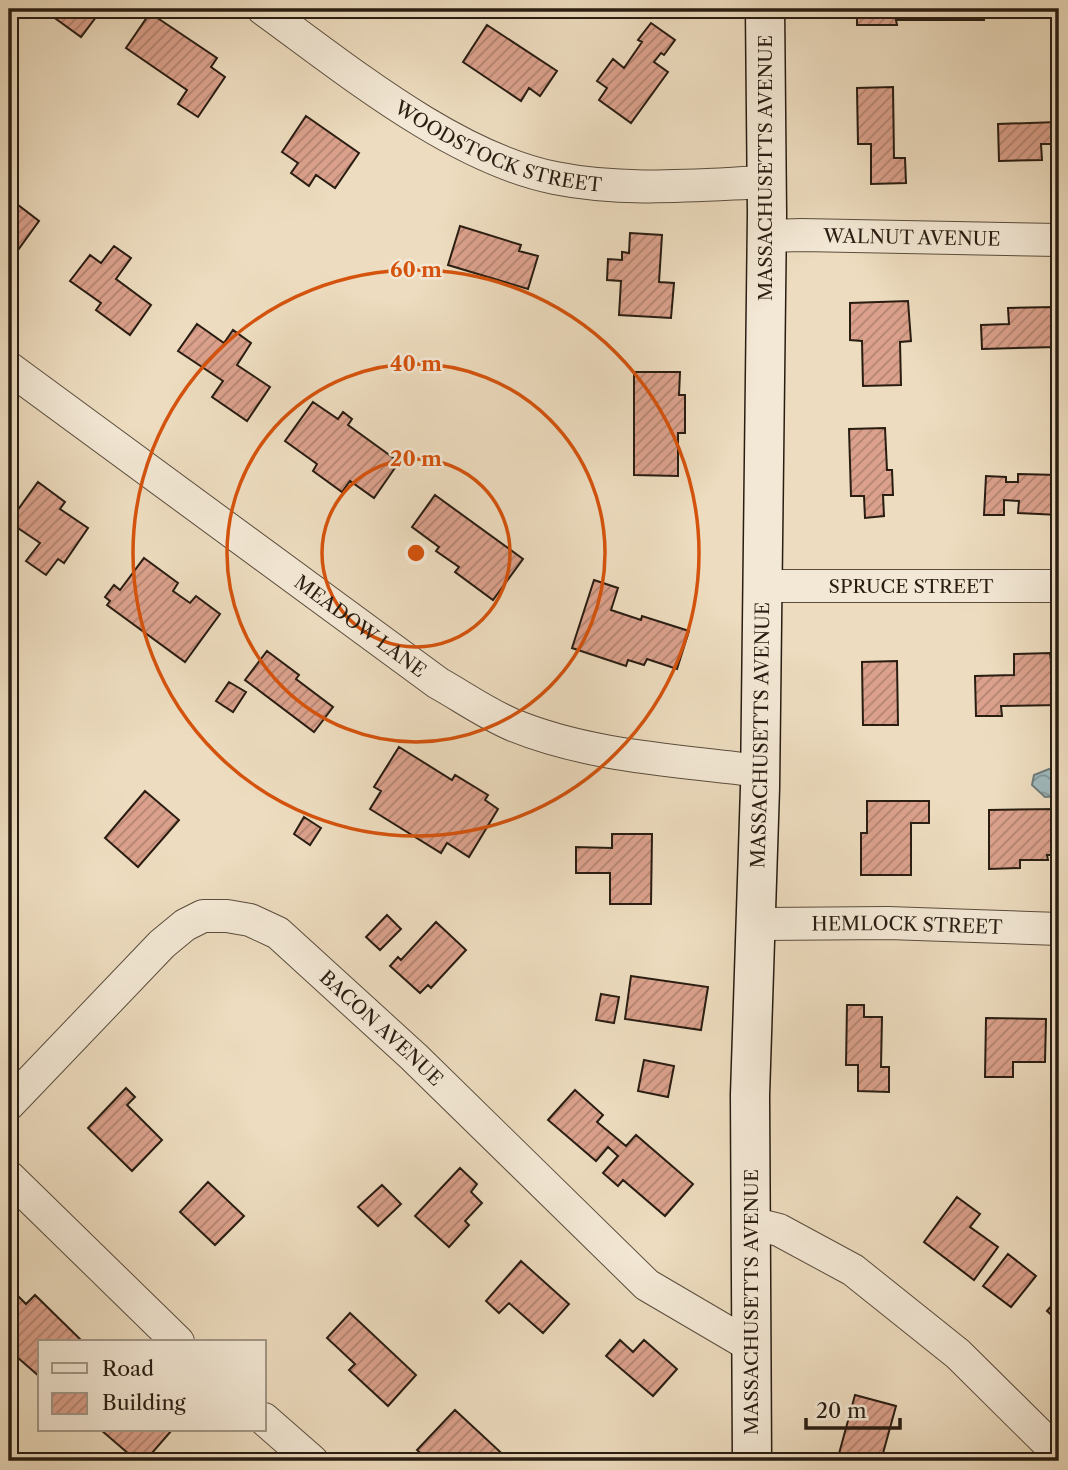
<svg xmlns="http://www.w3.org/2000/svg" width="1068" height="1470" font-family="'Libre Caslon Text',serif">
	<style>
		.water { fill: url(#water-waves); stroke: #6f7b79; stroke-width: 2 }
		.building { fill: url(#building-hatch); stroke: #291d12; stroke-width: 2 }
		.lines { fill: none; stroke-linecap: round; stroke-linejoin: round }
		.street-casing { stroke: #5a4d3d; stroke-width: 34 }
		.secondary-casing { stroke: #291d12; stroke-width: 41 }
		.street { stroke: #f3e8d5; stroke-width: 32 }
		.secondary { stroke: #f3e8d5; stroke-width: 38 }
		.ring { fill: none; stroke: #d5530d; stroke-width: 3.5 }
		.labels { text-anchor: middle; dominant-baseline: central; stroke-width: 5; stroke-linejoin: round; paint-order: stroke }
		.street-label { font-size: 19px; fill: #291d12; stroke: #f3e8d5 }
		.centre { fill: #d5530d; stroke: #f3e8d5; stroke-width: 3.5 }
		.ring-label { font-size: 21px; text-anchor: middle; font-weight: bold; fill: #d5530d; stroke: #f3e8d5; stroke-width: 5; stroke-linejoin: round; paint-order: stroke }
	</style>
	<defs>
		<pattern id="water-waves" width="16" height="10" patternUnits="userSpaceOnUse" patternTransform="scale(1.75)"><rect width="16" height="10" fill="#9eb9bd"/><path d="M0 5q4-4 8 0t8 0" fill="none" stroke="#819698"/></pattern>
		<pattern id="building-hatch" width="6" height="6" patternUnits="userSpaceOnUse" patternTransform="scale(1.75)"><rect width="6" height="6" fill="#dba18c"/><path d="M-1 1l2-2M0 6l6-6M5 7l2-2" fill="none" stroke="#b28371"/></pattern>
	</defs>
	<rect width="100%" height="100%" fill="#eddcbf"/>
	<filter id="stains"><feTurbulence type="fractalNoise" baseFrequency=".00286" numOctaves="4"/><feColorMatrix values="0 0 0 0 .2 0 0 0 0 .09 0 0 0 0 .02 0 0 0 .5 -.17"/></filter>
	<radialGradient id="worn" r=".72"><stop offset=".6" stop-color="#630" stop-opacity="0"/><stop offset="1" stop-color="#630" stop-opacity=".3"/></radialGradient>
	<path class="water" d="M1049,769L1059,770V796L1045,797L1032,785L1034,775Z"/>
	<path class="building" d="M57,9H102L81,37L52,16Z
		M857,9H984V20H896L897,25H857Z
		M150,13L217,58L211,67L225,77L198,117L178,104L187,90L126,48Z
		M651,23L675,40L664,55L661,53L654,62L668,72L631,123L599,100L607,88L597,81L613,59L624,68L642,42L638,40Z
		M487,25L557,71L540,96L529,88L521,101L463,62Z
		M893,87L894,158H905L906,183L871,184V144H858L857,88Z
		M306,116L359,153L335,188L316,175L309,186L291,173L298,163L282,152Z
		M1057,122L1058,144H1041L1042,160L999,161L998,124Z
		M9,198L39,221L18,250L9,243Z
		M460,226L521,245L519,251L538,256L528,289L448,265Z
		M630,233L662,235L659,282L674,283L671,318L619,315L621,281L607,280L608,259L622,260V252L629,253Z
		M114,246L131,258L116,279L151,305L130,335L96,310L101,303L70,281L90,255L101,263Z
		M908,301L911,341L900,342L901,385L863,386L862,341L850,340V303Z
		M1054,307L1055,347L982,349L981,325L1009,324L1008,308Z
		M197,324L224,343L233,330L251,343L237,365L270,387L247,421L212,397L223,381L178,351Z
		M634,372H680L679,395H685V433H678V476L634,475Z
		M313,402L338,419L343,412L352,419L348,425L399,462L374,498L350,481L342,492L313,471L317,464L285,441Z
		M885,428L887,470H892L893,495H883L884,516L865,518L864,496H851L849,429Z
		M1018,474L1059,475V515L1018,513L1019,501L1004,500V515H984L986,476L1006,477V482H1018Z
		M38,482L65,502L60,509L88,528L64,563L58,559L46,575L26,561L40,543L9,522Z
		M435,495L523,559L493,600L455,572L459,567L436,551L439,547L412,527Z
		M144,558L178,583L173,591L190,603L196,596L220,614L185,662L107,605L110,601L105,597L114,585L120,590Z
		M594,580L618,588L611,610L641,620L642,616L689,631L677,669L647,659L644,665L628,660L626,666L572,648Z
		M267,651L299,675L296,679L333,707L314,732L245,680Z
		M1050,653L1051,661H1059V705L1001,706L1002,716H976L975,676L1014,675V654Z
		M897,661L898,725H863L862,662Z
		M229,682L246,692L233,712L216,701Z
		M399,747L452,780L455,775L488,795L485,800L498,809L469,857L447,843L441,853L370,809L381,791L374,787Z
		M145,791L179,820L138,867L105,838Z
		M867,801H929V823H911V875H861V833H867Z
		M1059,809V855H1047L1048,860H1020V868L989,869V810Z
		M304,817L321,828L310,845L294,834Z
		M612,834H652L651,904H610V873H576V847L612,848Z
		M387,915L401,929L380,950L366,937Z
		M436,922L466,950L431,988L428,985L420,993L390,966L398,957L401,960Z
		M631,976L708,987L701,1030L625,1019Z
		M601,994L619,997L614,1023L596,1020Z
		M847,1005H864V1017H882L881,1067H889V1092L858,1091V1065H846Z
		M986,1018L1046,1019L1045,1062H1013V1077H985Z
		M644,1060L674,1066L668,1097L638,1091Z
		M126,1088L135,1097L127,1105L162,1140L132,1171L88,1128Z
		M575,1090L603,1115L597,1122L626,1146L636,1135L693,1184L665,1216L623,1180L618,1186L603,1173L618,1156L608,1147L596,1161L548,1120Z
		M460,1168L477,1184L471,1192L482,1203L465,1221L469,1225L449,1247L415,1216Z
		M208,1182L244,1216L215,1245L180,1212Z
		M382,1185L401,1204L378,1226L358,1207Z
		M957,1197L980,1214L970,1227L998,1247L974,1280L924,1242Z
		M1008,1254L1036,1276L1011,1307L983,1286Z
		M521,1261L569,1304L543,1333L509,1303L499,1313L486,1301Z
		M9,1287L26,1304L35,1295L82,1341L40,1342V1377L9,1350Z
		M1059,1297V1322L1047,1311Z
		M350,1313L416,1375L388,1406L349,1370L355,1364L327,1338Z
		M620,1340L633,1352L644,1340L677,1369L653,1396L606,1356Z
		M855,1395L896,1406L882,1457L898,1461H837Z
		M455,1410L510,1461H429L417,1450Z
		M101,1430H172L145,1461H137Z"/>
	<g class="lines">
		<defs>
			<g id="street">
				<path id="s1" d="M263,9C346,69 454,158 555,178C624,192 696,185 767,182"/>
				<path id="s2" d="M767,236L802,235L1059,240"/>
				<path id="s3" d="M9,368L438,683C463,697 487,714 513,725C591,757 677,760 760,771"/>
				<path id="s4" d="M762,586H1059"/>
				<path id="s5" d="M757,924L888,923L1059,929"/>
				<path id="s6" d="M9,1104L162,944L185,925L203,916H227L250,920L278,933L414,1057L647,1285L751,1346"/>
				<path d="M9,1177L178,1342"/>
				<path d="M751,1223L779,1230L853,1270L958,1354L1059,1454"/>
				<path d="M264,1419L312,1461"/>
			</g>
			<g id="secondary">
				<path id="s7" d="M752,1461L750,1095L760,788L767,214L765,9"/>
			</g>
		</defs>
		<use href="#street" class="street-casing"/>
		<use href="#secondary" class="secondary-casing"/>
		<use href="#street" class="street"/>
		<use href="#secondary" class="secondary"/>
	</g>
	<g class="ring">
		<circle cx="416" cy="553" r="94"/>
		<circle cx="416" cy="553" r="189"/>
		<circle cx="416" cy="553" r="283"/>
	</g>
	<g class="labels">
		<g class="street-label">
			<text stroke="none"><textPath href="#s1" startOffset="276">WOODSTOCK STREET</textPath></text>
			<text transform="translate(765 168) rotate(-90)">MASSACHUSETTS AVENUE</text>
			<text stroke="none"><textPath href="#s2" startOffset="145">WALNUT AVENUE</textPath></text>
			<text stroke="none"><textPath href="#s4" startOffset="149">SPRUCE STREET</textPath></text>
			<text stroke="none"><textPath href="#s3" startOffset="436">MEADOW LANE</textPath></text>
			<text stroke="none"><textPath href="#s7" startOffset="726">MASSACHUSETTS AVENUE</textPath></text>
			<text stroke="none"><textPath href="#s5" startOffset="150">HEMLOCK STREET</textPath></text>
			<text stroke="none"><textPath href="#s6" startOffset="490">BACON AVENUE</textPath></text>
			<text transform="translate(751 1302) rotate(-90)">MASSACHUSETTS AVENUE</text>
		</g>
	</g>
	<circle cx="416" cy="553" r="10" class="centre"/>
	<g class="ring-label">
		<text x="416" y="277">60 m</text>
		<text x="416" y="371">40 m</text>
		<text x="416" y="466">20 m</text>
	</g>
	<rect width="1068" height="1470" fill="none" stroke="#eddcbf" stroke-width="35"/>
	<rect x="10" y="10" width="1047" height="1449" fill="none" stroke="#291d12" stroke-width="3.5"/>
	<rect x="18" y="18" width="1033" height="1435" fill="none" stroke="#291d12" stroke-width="2"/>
	<rect x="38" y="1340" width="228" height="91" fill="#f3e8d5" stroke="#a29787" stroke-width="2"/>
	<rect x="52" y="1363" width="35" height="10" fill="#f3e8d5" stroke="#a29787" stroke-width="2"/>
	<text x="102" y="1376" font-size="21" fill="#291d12">Road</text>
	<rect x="52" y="1393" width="35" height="21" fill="url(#building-hatch)" stroke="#a29787" stroke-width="2"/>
	<text x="102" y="1410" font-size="21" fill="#291d12">Building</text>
	<path d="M806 1418v10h94v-10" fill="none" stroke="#291d12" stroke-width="3.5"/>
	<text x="816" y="1418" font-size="21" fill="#291d12" stroke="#f3e8d5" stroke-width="5" paint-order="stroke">20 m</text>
	<rect width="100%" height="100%" filter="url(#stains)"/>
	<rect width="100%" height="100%" fill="url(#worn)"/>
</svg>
